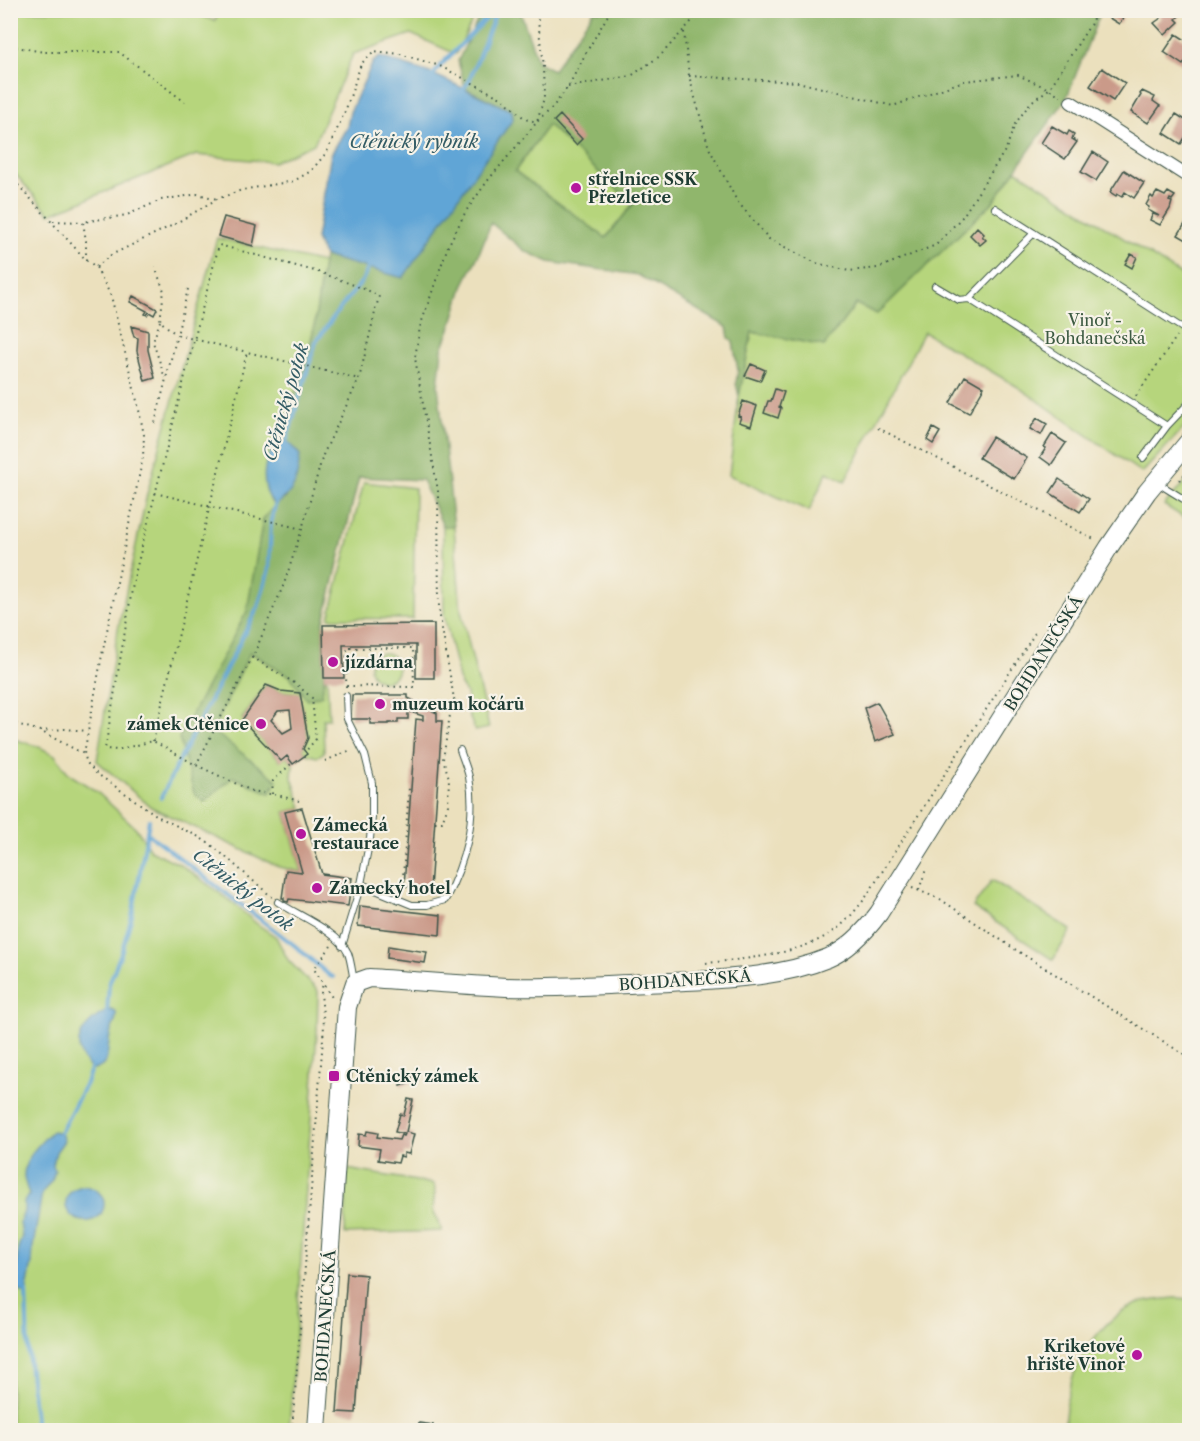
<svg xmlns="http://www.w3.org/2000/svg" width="1200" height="1441" font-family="'Libre Caslon Text',serif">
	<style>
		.green { fill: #b6d57c; stroke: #6a8958; stroke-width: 1.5 }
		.forest { fill: #90b66c; stroke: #587a50; stroke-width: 1.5; fill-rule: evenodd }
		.water { fill: #61a5d6; stroke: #407185; stroke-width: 1.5 }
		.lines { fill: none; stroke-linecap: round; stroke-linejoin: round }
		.stream { stroke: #61a5d6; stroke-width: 4 }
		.building { fill: #ca9a89; fill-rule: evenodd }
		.lane-casing { stroke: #3e5549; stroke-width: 8 }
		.street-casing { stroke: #3e5549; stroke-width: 14 }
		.secondary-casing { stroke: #3e5549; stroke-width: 20 }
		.path { stroke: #3e5549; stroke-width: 2; stroke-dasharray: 1.5 4.5; stroke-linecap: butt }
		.lane { stroke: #fff; stroke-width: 6 }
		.street { stroke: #fff; stroke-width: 12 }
		.secondary { stroke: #fff; stroke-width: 18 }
		.poi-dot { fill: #b5179e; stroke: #f7f3e8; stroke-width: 2 }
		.labels { text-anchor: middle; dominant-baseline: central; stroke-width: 4.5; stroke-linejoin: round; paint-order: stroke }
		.poi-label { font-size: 16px; font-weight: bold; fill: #1f3d34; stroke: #f7f3e8; text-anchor: start }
		.park-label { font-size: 16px; fill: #3d5b42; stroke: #f7f3e8 }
		.street-label { font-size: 16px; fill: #1f3d34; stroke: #f7f3e8 }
		.water-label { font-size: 18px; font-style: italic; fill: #335c65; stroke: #f7f3e8 }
	</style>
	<rect width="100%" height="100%" fill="#f7f3e8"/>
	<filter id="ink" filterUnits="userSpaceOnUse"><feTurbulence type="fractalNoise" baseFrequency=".0167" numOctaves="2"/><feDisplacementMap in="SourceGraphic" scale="12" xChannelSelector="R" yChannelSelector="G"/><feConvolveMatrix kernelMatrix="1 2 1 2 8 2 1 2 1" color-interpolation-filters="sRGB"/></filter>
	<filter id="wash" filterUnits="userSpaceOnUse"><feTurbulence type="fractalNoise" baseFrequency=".008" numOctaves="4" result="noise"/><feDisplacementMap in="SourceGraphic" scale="24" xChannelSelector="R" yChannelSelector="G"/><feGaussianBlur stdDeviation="1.35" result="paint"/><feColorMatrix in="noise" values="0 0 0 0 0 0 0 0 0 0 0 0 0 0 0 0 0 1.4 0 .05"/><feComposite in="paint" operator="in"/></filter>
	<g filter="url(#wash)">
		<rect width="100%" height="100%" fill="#ebe0bd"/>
		<path class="green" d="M219,11H477L456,54L411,34L353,54L314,144L273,162L196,155L50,214L11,169V11H189L215,21Z
			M548,125L633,204L606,238L515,171Z
			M1016,170L1189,280V422L1142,473L1018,387L924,332L845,481L827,472L809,511L729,475L739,396L752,332L824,346L856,304L877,313L993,202Z
			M217,238L323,263L314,328L305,365L286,417V440L280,442L270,500L275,505L324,678L327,679L329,719H323L324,752L317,757L307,754L303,749L308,738L299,693L281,691L266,685L242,719L280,760L287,756L293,764L292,778L302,808L285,812L302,872L279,867L151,807L97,761L118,629L147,494Z
			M1189,478V521L1164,505Z
			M364,482L415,488L413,619L329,618Z
			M443,526L454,527L461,611L489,728L475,731L469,715L466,693L460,683L444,615Z
			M370 667a14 14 0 1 1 28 0a14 14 0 1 1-28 0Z
			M10,738L37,746L55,755L69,774L96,791L136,828L150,850L181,865L229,900L257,924L276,937L288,960L318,991L317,1031L289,1430H11Z
			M992,880L1071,930L1053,960L973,907Z
			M347,1169L434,1184L435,1191L433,1210L442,1231L345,1234Z
			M1177,1298L1189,1299V1430H1064C1065,1417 1066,1402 1069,1389C1078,1355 1105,1315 1140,1303C1152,1300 1165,1299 1177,1298Z"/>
		<path class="forest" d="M482,11H520L538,62L553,70L594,11H1101L1066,99L993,202L877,314L856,304L824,346L752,332L739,396L736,383L738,370L733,342L729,338L727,327L638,275L549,262L525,251L491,223L478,256L464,284L450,329L442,349L438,386L454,527L443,526L422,480L359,477L323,625L324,678L322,695L307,700L290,676L250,652L213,731L277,780L270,793L233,777L204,802L194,793L179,738L247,611L263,519L275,505L286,498L300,455L286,440V417L305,365L314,328L324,256L403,278L512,111L465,88L458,61ZM548,125L633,204L606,238L515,171Z"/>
		<path class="water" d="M380,57L433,74L512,111L513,119L403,278L324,256L316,239L331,154L347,127L350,112L373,62Z
			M286,440L300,455C297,479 297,491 275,505C258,489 261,448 286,440Z
			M111,1010C115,1012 117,1011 116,1016C116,1022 111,1029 110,1035C108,1043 109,1057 104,1064C101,1068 96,1069 91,1069C71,1049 77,1031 98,1016C103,1013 105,1011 111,1010Z
			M53,1131L61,1133L64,1141L56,1152L53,1165L55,1171L52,1180L42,1193L33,1247L32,1263L26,1294L19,1291L16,1284L18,1248L22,1236L20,1223L24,1211V1202L29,1195C27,1189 25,1183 24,1177C23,1159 39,1144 51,1132Z
			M83,1186C98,1187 110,1199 101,1214C98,1218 95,1220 89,1221C64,1224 55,1192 83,1186Z"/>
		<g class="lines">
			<path class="stream" d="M431,78L440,66L495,10
				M463,90L469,81L497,10
				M286,442L316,342L335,315L362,281L370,264
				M161,798L178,763L258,607L269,569L271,520L276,503
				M149,820L147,833L294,945L330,976L333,977
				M107,1012L109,984L121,953L132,916L147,833
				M58,1137L86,1083L92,1066
				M26,1291L28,1351L36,1430"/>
		</g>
		<g id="blocks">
			<path class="building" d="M1103,10H1111L1123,19L1119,24L1101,13Z
				M1154,10H1176L1180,15L1176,19L1179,22L1165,35L1154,23L1161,18L1159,16L1162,14L1161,12L1158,14Z
				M1176,34L1190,43V54L1183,65L1164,52Z
				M1102,68L1125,83L1113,101L1090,86Z
				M1142,91L1155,97L1153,101L1160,106L1148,123L1131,112L1141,95L1140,94Z
				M1176,114L1190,123V130L1181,144L1164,133Z
				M560,115L582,139L576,145L554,121Z
				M1052,126L1067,135L1069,131L1074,134L1072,139L1077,142L1065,159L1041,143Z
				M1093,152L1108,162L1096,181L1081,172Z
				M1124,170L1144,183L1134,198L1125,192L1122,197L1117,194L1116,196L1110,192Z
				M1157,192L1165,196L1168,192L1175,196L1172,200L1170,199L1169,201L1172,202L1170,209L1160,225L1150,220L1153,214L1159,216L1148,210L1149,207L1146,205L1151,196L1153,198Z
				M1190,216V242L1178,235Z
				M224,217L257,226L253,246L218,236Z
				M977,227L984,234L982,236L986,240L980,245L970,235Z
				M1131,254L1137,257L1132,268L1125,264Z
				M133,296L157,309L154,315L149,312L147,315L145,314L147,311L130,302Z
				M131,326L148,331V350L155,378L145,381L137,351L138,338L134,337Z
				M751,364L765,370L760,381L745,376Z
				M965,376L984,387L969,413L950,403Z
				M775,389L784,392L779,407L781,408L778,418L764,413L768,401H771Z
				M743,401L757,406L751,426L739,422L741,417L738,416Z
				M1037,418L1047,424L1041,435L1030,429Z
				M933,428L940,432L933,444L927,440Z
				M1052,434L1066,443L1051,465L1040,457L1046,448L1044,447Z
				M992,437L1027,458L1014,479L979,458Z
				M1059,479L1089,499L1080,512L1050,493Z
				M434,624V678H416V645H343L344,678H324L323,625Z
				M266,685L281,691L300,693L308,738L303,749L307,754L293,764L287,756L281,761L242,720ZM290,710L292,728L283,733L271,720L278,711Z
				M352,695H408V698L437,713V721H442L430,889L404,886L416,719L423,720V716L408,711V719H398V723H389V724H370V719H351Z
				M877,702L895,734L875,742L864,708Z
				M302,808L322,874L352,878L348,906L289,899L288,902L284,901V898H282L286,870L302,872L285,812Z
				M360,906L441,915L440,935L358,926Z
				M388,946L427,952L425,963L387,958Z
				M419,1075L418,1081L401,1086L400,1081Z
				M408,1099L413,1100L406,1132L414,1134L409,1154L404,1153V1157L400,1156L398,1163L378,1160L380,1149L358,1146L359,1134L366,1135L367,1131L378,1133L377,1137L399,1140L401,1135L404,1136L405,1134L395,1132L400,1114L404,1115Z
				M347,1273L366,1275L356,1413L337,1412Z
				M419,1423L433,1425L432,1430H418Z"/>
		</g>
	</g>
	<g filter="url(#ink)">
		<use href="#blocks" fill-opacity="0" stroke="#3e5549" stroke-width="1.5"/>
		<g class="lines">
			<defs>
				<path id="lane" d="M995,208L1190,333
					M935,286L959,300L969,299L1167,426
					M969,299L1034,233
					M1143,458L1167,426L1190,402
					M1156,482L1190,503
					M361,884L412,905H427L445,900C465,863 477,819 469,777C467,768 463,759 460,750
					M278,902C297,915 338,931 348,953C351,961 352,972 354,981
					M342,946L361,884L370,839L372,817V783L365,755L347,719L346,696"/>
				<path id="street" d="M1071,102L1190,178"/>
				<path id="secondary" d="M317,1430L347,1007L355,983L369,978C415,981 460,985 506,987C561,989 616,984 670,982C723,979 779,978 828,958C849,949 865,932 879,913L1109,547L1147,492L1190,440"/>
			</defs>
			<use href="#lane" class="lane-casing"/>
			<use href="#street" class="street-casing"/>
			<use href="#secondary" class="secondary-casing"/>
			<path class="path" d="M684,32L689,76L709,148L737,201L769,239L816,263L849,271L878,268L936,245L963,216L1006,149L1015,124L1031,102L1049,89L1092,22L1095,10
				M10,46L44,52H119L185,102
				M689,76L798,82L893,106L964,81L1018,75L1049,89L1061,96
				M568,87L631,76L660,56L702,10
				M10,176L86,260L96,267L111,296L138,405L144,435L143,457L102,655L84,754L87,763L96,773L159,817L199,837L214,847L272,897
				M53,221L83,222
				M86,260V241L83,222L127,215L161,200L198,194L217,199
				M96,267L111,255L173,225L217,199L242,190L294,181L311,171L327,152L346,109L361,64L374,51L400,54L440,66L503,99L525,119L537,122L552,108L568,87L587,51L611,10
				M188,289L177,335L247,352
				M160,321L153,342L165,378
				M1136,396L1177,336
				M155,423L177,335L160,321L164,291L155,267
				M878,428L1096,540
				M1179,480L1190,469
				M155,493L302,529
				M252,657L296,684L312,698L316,739L305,752
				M346,687L347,648H413L414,687L346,686
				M10,722L40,731L84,754
				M40,731L64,729L88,731
				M153,741L247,352L359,379
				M325,761L351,750
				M196,765L254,654L284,584L302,529L323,455L359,379L379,296L367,290L322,273L219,245L194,340L134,578L105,749L117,750L153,741L196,765L252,791L281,796L299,801
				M272,794L273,781L292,763
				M435,822H442L448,805L449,778L443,759L450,715L455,705L439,611L438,491L415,358L420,327L448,246L466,211L489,179L537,122L544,99L543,67L537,10
				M912,888L940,899L1016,950L1190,1058
				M919,890L926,869
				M402,892L409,787
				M331,946L314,969L333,999
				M706,963C745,959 797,955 831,933C845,924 856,910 866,897L1035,633
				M292,1430L324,1026L321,993L323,983"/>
			<use href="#lane" class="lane"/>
			<use href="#street" class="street"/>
			<use href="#secondary" class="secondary"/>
		</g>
	</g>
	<g class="poi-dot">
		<circle cx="576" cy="188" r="6"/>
		<circle cx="333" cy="662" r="6"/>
		<circle cx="380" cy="704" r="6"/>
		<circle cx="261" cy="724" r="6"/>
		<circle cx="301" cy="834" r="6"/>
		<circle cx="317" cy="888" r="6"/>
		<rect x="328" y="1070" width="12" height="12" rx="3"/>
		<circle cx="1137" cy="1355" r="6"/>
	</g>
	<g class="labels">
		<g class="poi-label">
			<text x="588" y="179">střelnice SSK<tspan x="588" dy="18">Přezletice</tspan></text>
			<text x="345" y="662">jízdárna</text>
			<text x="392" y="704">muzeum kočárů</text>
			<text x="249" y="724" text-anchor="end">zámek Ctěnice</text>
			<text x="313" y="825">Zámecká<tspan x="313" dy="18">restaurace</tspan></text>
			<text x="329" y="888">Zámecký hotel</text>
			<text x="346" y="1076">Ctěnický zámek</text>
			<text x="1125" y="1346" text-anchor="end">Kriketové<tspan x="1125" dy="18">hřiště Vinoř</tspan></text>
		</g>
		<g class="park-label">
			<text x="1095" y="320">Vinoř -<tspan x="1095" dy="18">Bohdanečská</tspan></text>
		</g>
		<g class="street-label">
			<text transform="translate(1043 653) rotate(-58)">BOHDANEČSKÁ</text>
			<text transform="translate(685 980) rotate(-4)">BOHDANEČSKÁ</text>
			<text transform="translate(325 1316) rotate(-86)">BOHDANEČSKÁ</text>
		</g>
		<g class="water-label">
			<text x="414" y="142">Ctěnický rybník</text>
			<text transform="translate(286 402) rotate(-74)">Ctěnický potok</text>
			<text transform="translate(243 890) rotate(38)">Ctěnický potok</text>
		</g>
	</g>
	<rect width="1200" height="1441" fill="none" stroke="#f7f3e8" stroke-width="36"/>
</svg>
